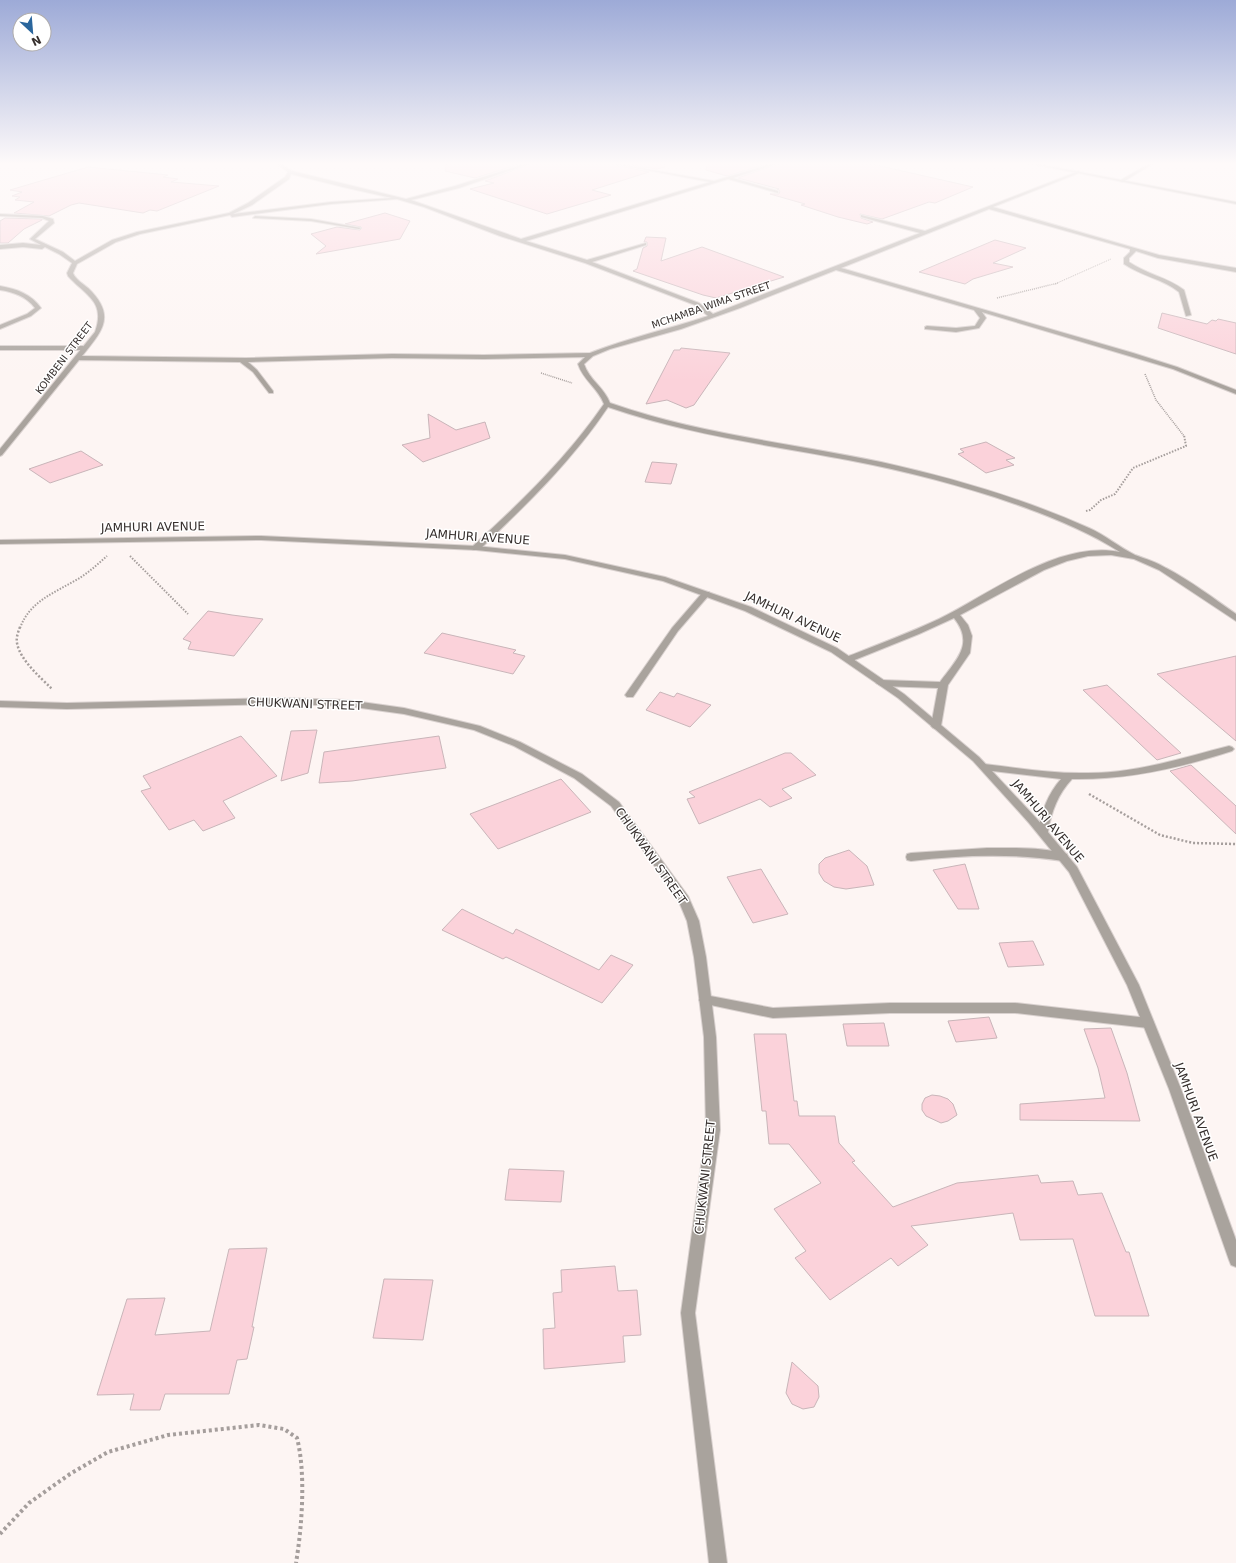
<svg xmlns="http://www.w3.org/2000/svg" width="1236" height="1563" font-family="'DejaVu Sans',sans-serif">
	<style>
		.building { fill: #fbd2da; stroke: #c9b5b9 }
		.lines { fill: none; stroke-linecap: round; stroke-linejoin: round }
		.service-casing { stroke: #d9d1cf; stroke-width: 2 }
		.minor-casing { stroke: #d9d1cf; stroke-width: 2 }
		.tertiary-casing { stroke: #d9d1cf; stroke-width: 2 }
		.path-far4 { stroke: #a59e9c; stroke-width: 1; stroke-dasharray: 1 1; stroke-linecap: butt }
		.path-far3 { stroke: #a59e9c; stroke-width: 1.5; stroke-dasharray: 1 1; stroke-linecap: butt }
		.path-far2 { stroke: #a59e9c; stroke-width: 2; stroke-dasharray: 1.5 1.5; stroke-linecap: butt }
		.path-far1 { stroke: #a59e9c; stroke-width: 2.5; stroke-dasharray: 2 2; stroke-linecap: butt }
		.path { stroke: #a59e9c; stroke-width: 4; stroke-dasharray: 3 3; stroke-linecap: butt }
		.service { fill: #a9a39d; fill-rule: evenodd }
		.minor { fill: #a9a39d; fill-rule: evenodd }
		.tertiary { fill: #a9a39d; fill-rule: evenodd }
		.labels { text-anchor: middle; dominant-baseline: central; stroke-width: 3; stroke-linejoin: round; paint-order: stroke }
		.far-street-label { font-size: 10px; fill: #362f2d; stroke: #fff }
		.street-label { font-size: 12px; fill: #362f2d; stroke: #fff }
	</style>
	<rect width="100%" height="100%" fill="#fdf5f3"/>
	<path class="building" d="M446,163H523L475,178L445,171Z
		M533,163H612L615,165L649,172L592,190L611,195L547,214L470,189L494,183L485,181Z
		M619,163H664L665,167L657,169Z
		M707,163H770L727,176L706,170Z
		M780,163H867L973,187L935,203L929,202L882,219L860,214L861,218L873,222L867,224L838,217L801,205L805,204L770,194H779L780,191L777,189H779L738,178Z
		M88,167L168,175L163,177L178,179L171,182L219,186L157,211L150,210L143,213L79,203L71,205L49,216L14,213L34,202L15,200L20,197L12,196L22,192L10,190Z
		M385,213L410,221L400,239L316,254L326,246L311,234L337,227L360,230L362,228L361,227L345,224Z
		M5,218L42,219V220L24,229L8,243H0V221Z
		M646,237L666,238L661,261L702,247L784,277L716,298L703,295L633,271L637,269L643,248L647,246V242H644Z
		M995,240L1026,248L993,263L1013,267L973,279L965,284L919,272Z
		M1162,313L1207,324L1212,320L1216,321L1218,319L1236,323V354L1158,328Z
		M681,348L730,353L694,405L686,408L667,400L646,404L674,350H680Z
		M428,414L456,430L485,422L490,438L423,462L402,445L430,438Z
		M986,442L1015,458L1006,460L1014,465L986,473L958,454L964,452L960,449Z
		M81,451L103,465L50,483L29,469Z
		M652,462L677,464L671,484L645,482Z
		M208,611L232,615L263,619L234,656L188,649L191,642L183,639Z
		M442,633L516,650L513,653L525,656L513,674L424,653Z
		M1236,656V741L1157,674Z
		M1107,685L1181,753L1157,760L1083,690Z
		M660,692L674,697L677,693L711,705L690,727L646,710Z
		M317,730L308,773L281,781L291,731Z
		M241,736L277,776L223,801L235,818L203,831L194,820L169,830L141,791L151,788L143,776Z
		M439,736L446,768L352,781L319,783L324,752Z
		M785,753H791L816,775L782,789L792,798L770,807L760,799L699,824L687,799L695,797L689,792Z
		M1191,765L1236,806V834L1170,771Z
		M561,779L591,812L498,849L470,814Z
		M849,850L867,866L874,885L846,889L834,887L824,881L819,873V864L825,858Z
		M965,864L979,909H958L933,870Z
		M761,869L788,914L753,923L727,877Z
		M462,909L513,934L516,929L599,970L611,955L633,965L602,1003L506,957L503,959L442,930Z
		M1033,941L1044,965L1008,967L999,943Z
		M989,1017L997,1038L956,1042L948,1021Z
		M884,1023L889,1046H847L843,1024Z
		M1111,1028L1127,1073L1140,1121L1020,1120V1104L1105,1098L1098,1068L1084,1029Z
		M754,1034H786L794,1101H797L799,1116H835L839,1143L855,1161L852,1162L893,1207L957,1183L1038,1175L1041,1183L1073,1181L1078,1195L1102,1193L1126,1252H1129L1149,1316H1095L1073,1239L1020,1240L1013,1213L911,1226L928,1245L898,1266L891,1258L830,1300L795,1258L806,1251L774,1209L821,1183L789,1144H769L766,1111H762Z
		M932,1095L940,1096L948,1099L953,1104L957,1115L948,1121L941,1123L926,1116L922,1110V1104L925,1098Z
		M509,1169L564,1171L561,1202L505,1200Z
		M267,1248L252,1327H254L247,1359L237,1360L229,1394H165L160,1410H130L134,1394L97,1395L127,1299L165,1298L155,1335L210,1331L229,1249Z
		M615,1266L618,1291L637,1290L641,1335L623,1336L625,1362L544,1369L543,1329L555,1328L553,1293L562,1292L561,1270Z
		M384,1279L433,1280L423,1340L373,1338Z
		M792,1362L818,1386L819,1397L814,1407L803,1409L792,1404L786,1393Z"/>
	<g class="lines">
		<defs>
			<path id="service" d="M0,286C17,289 31,294 41,308L31,316L0,329V325L27,314L35,308C26,296 13,292 0,290Z
				M0,346H83L86,348L83,350H0Z
				M1229,746L1232,747L1234,749L1232,751C1180,768 1127,780 1072,779C1058,794 1051,812 1048,832L1043,836L1038,832C1041,812 1048,794 1061,779L984,770L979,767L984,764C1019,768 1053,774 1088,773C1137,773 1182,758 1229,746Z
				M705,995L773,1008L890,1003H1015L1148,1018L1152,1020L1154,1023L1152,1026L1148,1028L1015,1013H890L773,1018L701,1003L699,1000L701,997Z"/>
			<path id="minor" d="M275,163H279L292,171L406,199L455,186L527,163H532L459,188L411,200L521,239L710,182L615,164L613,163L714,181L774,163H779L733,178L778,191V193L728,179L526,241L587,260L646,243V245L592,262L699,303L713,314L920,233L861,217V215L925,231L1079,171V173L993,207L1159,255L1236,268V272L1158,258L1136,251L1129,258V262C1146,274 1167,277 1184,290L1191,315L1186,316L1179,292C1163,279 1141,276 1124,264V258L1130,252V249L989,209L841,268L1133,353L1177,367L1236,390V394L1173,369L982,312L986,318L979,328L956,332L925,329V327L927,326L956,328L975,326L980,318L974,310L836,270L740,308L681,329L610,349L593,356L584,364C589,380 604,387 610,403C698,434 790,443 881,462C953,478 1022,498 1089,528C1105,535 1119,547 1135,555C1146,559 1156,562 1166,568C1191,581 1213,598 1236,614V621L1159,570L1134,559L1111,555L1088,556L1067,561L1044,570L960,615L968,625L972,636L970,653L948,685L941,726L936,729L933,728L931,726L938,688L881,686L876,683L881,680L940,682C956,660 975,644 954,618L919,634L852,661H846L845,659L846,657C877,645 909,633 939,619C992,593 1058,540 1120,552C1087,531 1052,517 1015,504C961,485 905,471 848,460C767,445 686,434 608,407C572,461 526,505 479,550H473V546C521,502 567,458 604,404C598,388 583,380 578,364L585,357L484,359L392,358L248,362L257,370L273,391V393H269L253,372L240,362L79,360L2,455L0,456V449L95,332C106,301 86,296 68,276L67,273L72,263L59,254L45,247L42,249L23,247L0,249V245L23,243L41,245L30,239L49,221L42,218L0,216V214L43,216L53,219L54,223L35,239L63,252L75,261L112,240L137,232L229,213L248,203L285,177L288,172ZM291,174L343,187L392,198L331,202L233,214L252,205L289,179ZM397,199L424,207L500,236L585,263L695,305L708,316C669,329 628,338 590,353L484,355L392,354L246,358L82,356C102,331 117,316 88,288C83,284 75,279 73,273L77,264L116,242L140,234L230,215L232,217L331,204Z
				M1150,163H1154L1123,182L1119,181Z
				M255,216L311,219L361,228L359,229L311,221L253,218Z
				M703,592H709L710,594L678,631L633,697H627L625,695L672,628Z
				M281,698L347,700L404,708L480,726L520,742L582,774L619,802L688,896L699,921L706,957L716,1037L720,1130L695,1313L727,1563H709L681,1313L706,1130L704,1037L694,957L687,921L677,897L611,806L574,778L514,746L474,730L404,714L347,706L281,704L67,709L0,707V701L67,703Z
				M987,848C1013,848 1042,847 1067,854L1068,857L1067,860L1063,861C1012,853 962,855 911,861L907,860L906,857L907,854L911,853Z"/>
			<path id="tertiary" d="M1027,163H1033L1236,202V204Z
				M261,536L476,546L565,555L665,577L751,607L837,648L904,694L979,757L1037,819L1077,867L1139,985L1181,1089L1236,1240V1267L1231,1265L1229,1260L1169,1089L1127,985L1069,872L1029,823L973,761L898,698L831,652L745,611L663,581L565,559L476,550L261,540L0,544V540Z"/>
		</defs>
		<use href="#service" class="service-casing"/>
		<use href="#minor" class="minor-casing"/>
		<use href="#tertiary" class="tertiary-casing"/>
		<path class="path-far4" d="M1055,284L1111,259"/>
		<path class="path-far3" d="M997,298L1058,283
			M541,373L572,383
			M1145,374L1156,400L1184,436"/>
		<path class="path-far2" d="M1086,511L1090,510L1101,500L1115,494L1133,468L1186,446L1184,435
			M130,556L188,614
			M20,628C30,601 54,593 78,579C88,573 98,564 107,556"/>
		<path class="path-far1" d="M20,627C18,632 16,638 17,643C20,660 40,677 52,689
			M1089,794L1160,835L1193,843L1236,844"/>
		<path class="path" d="M0,1534L29,1503L70,1474L108,1452L168,1435L259,1425L284,1429L297,1438C306,1473 302,1527 296,1563"/>
		<use href="#service" class="service"/>
		<use href="#minor" class="minor"/>
		<use href="#tertiary" class="tertiary"/>
	</g>
	<linearGradient id="sky" x2="0" y2="1"><stop stop-color="#9daad7"/><stop offset="0.43" stop-color="#fefafa"/><stop offset="1" stop-color="#fefafa" stop-opacity="0"/></linearGradient>
	<rect width="1236" height="381" fill="url(#sky)"/>
	<g class="labels">
		<g class="far-street-label">
			<text transform="translate(711 305) rotate(-19)">MCHAMBA WIMA STREET</text>
			<text transform="translate(64 358) rotate(-53)">KOMBENI STREET</text>
		</g>
		<g class="street-label">
			<text transform="translate(153 527) rotate(-1)">JAMHURI AVENUE</text>
			<text transform="translate(478 537) rotate(4)">JAMHURI AVENUE</text>
			<text transform="translate(793 617) rotate(25)">JAMHURI AVENUE</text>
			<text transform="translate(305 704) rotate(2)">CHUKWANI STREET</text>
			<text transform="translate(1048 821) rotate(50)">JAMHURI AVENUE</text>
			<text transform="translate(651 856) rotate(55)">CHUKWANI STREET</text>
			<text transform="translate(1196 1112) rotate(70)">JAMHURI AVENUE</text>
			<text transform="translate(705 1177) rotate(-84)">CHUKWANI STREET</text>
		</g>
	</g>
	<g transform="translate(32 32) rotate(154)"><circle r="19" fill="#ffffff" stroke="#afacab"/>
	<path d="M0-3L7 15L0 10L-7 15Z" fill="#2a669d"/>
	<text y="-6" font-size="11" font-weight="bold" text-anchor="middle" fill="#362f2d">N</text>
	</g>
</svg>
